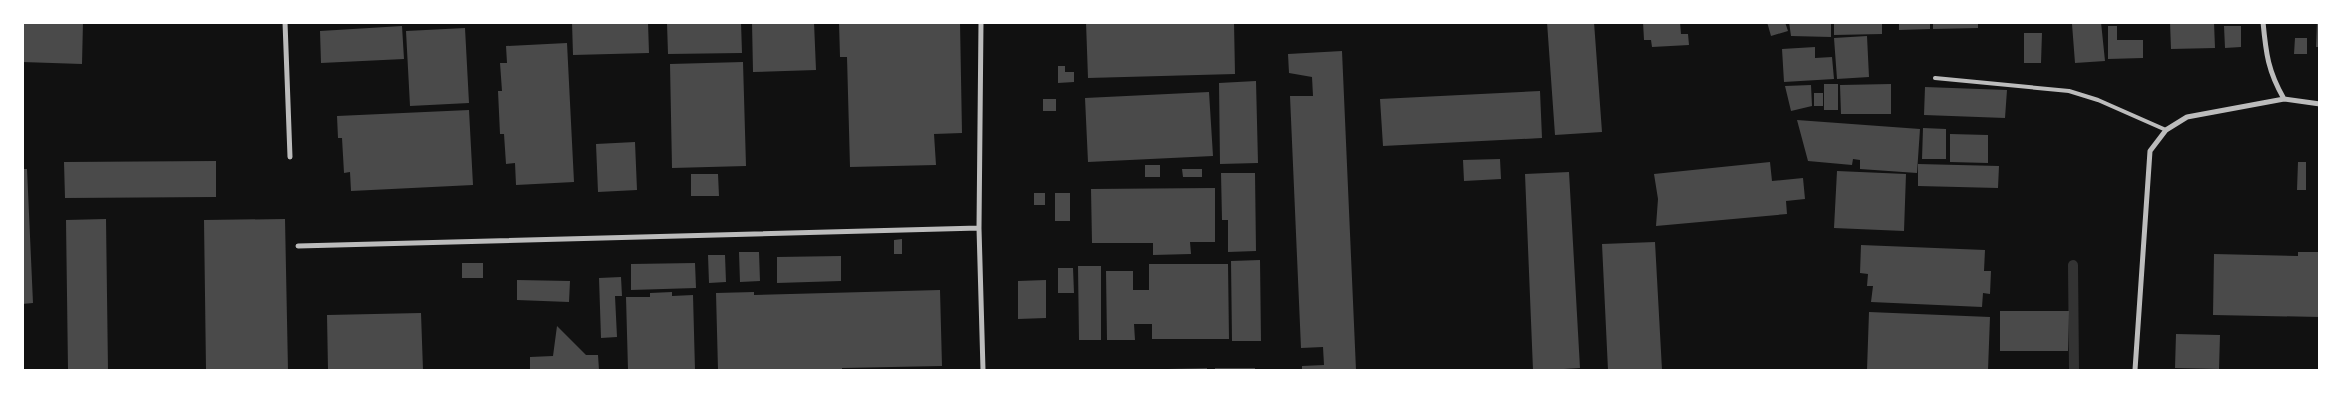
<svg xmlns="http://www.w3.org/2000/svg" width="2342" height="393" font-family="Barlow,sans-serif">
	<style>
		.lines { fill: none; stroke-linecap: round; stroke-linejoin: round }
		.stream { stroke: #333; stroke-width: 10 }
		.building { fill: #4a4a4a }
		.service { stroke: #bcbcbc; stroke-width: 4 }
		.minor { stroke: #bcbcbc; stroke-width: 5 }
	</style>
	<rect width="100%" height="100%" fill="#111"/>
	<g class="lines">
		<path class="stream" d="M2073,265L2074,370"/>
	</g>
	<path class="building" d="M22,22H83L82,64L22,62Z
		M572,22H648L649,53L573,55Z
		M741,22L742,53L668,54L667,23Z
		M752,22H814L816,70L753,72Z
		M839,22H960L962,133L934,134L936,165L850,167L847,57H840Z
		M1086,22H1234L1235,74L1088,78Z
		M1547,22H1594L1602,132L1555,135Z
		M1643,22H1680L1681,34H1688L1689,45L1652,47L1651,40H1644Z
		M1767,22H1785L1788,31L1771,36Z
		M1789,22H1831V37L1791,36Z
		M1834,22H1882V34L1834,35Z
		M1899,22H1930V29L1899,30Z
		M1933,22H1978V28L1933,29Z
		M2090,22H2101L2105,61L2075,63L2072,24Z
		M2170,22H2214L2215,48L2171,49Z
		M2317,22H2320V47H2316Z
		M402,26L404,59L321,63L320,31Z
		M2108,26H2117V40H2143V58L2108,59Z
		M2224,26H2241V47L2225,48Z
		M465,28L469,103L410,106L406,31Z
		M2024,33H2042L2041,63H2024Z
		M1867,36L1869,77L1837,79L1834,38Z
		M2295,38H2307V54H2294Z
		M567,43L574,182L516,185L515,163L506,164L504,134H500L498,91H502L500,63H507L506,46Z
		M1815,47V58L1832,57L1834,79L1784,82L1782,49Z
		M1342,51L1356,370H1302V366L1324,365L1323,347L1301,348L1290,96H1313L1312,77L1289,73L1288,54Z
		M743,62L746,166L672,168L670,64Z
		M1058,66H1065V72H1074V82L1058,83Z
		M1256,81L1258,163L1220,164L1219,83Z
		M1824,84H1838V110H1824Z
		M1891,84V114H1841L1840,85Z
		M1811,85L1812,106L1791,111L1785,86Z
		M1925,87L2007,90L2005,118L1924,115Z
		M1540,91L1542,138L1383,146L1380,99Z
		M1209,92L1213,156L1088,162L1085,98Z
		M1814,93H1823V106H1814Z
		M1043,99H1056V111H1043Z
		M469,110L473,185L351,191L350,172L344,173L342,138H338L337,116Z
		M1797,120L1920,129L1917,173L1860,169V160L1853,159L1852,165L1808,161Z
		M1923,128L1946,129V159H1922Z
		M1950,134L1988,135V163L1950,162Z
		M635,142L637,190L598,192L596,144Z
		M1500,159L1501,179L1464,181L1463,160Z
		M216,161V197L65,198L64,162Z
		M1770,162L1772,181L1803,178L1805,199L1786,201L1787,214L1656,226L1658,199L1654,174Z
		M2298,162H2306V190H2297Z
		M1918,164L1999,166L1998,188L1918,186Z
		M1145,165H1160V177H1145Z
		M22,169H27L33,303L22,304Z
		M1182,169H1202V177H1183Z
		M1837,171L1906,174L1904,231L1834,228Z
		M1569,172L1580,368L1564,369V370H1533L1525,174Z
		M1221,173H1255L1256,251L1228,252V220H1222Z
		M691,174H718L719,196H691Z
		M1215,188V242H1190L1191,254L1153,255V243H1092L1091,189Z
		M1034,193H1045V205H1034Z
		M1055,193H1070V221H1055Z
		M106,219L108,370H68L66,220Z
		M285,219L288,370H206L204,220Z
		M902,239V254H894V240Z
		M1655,242L1662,370H1608L1602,244Z
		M1861,245L1985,250L1984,271H1991L1990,294L1983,293L1982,307L1871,302L1873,286H1867L1868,274L1860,273Z
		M739,252H759L760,281L740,282Z
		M2298,252H2320V317L2213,315L2214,254L2298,256Z
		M708,255H725L726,282L709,283Z
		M841,256V281L777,283V257Z
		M1260,260L1261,341H1232L1231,261Z
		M462,263H483V278H462Z
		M695,263L696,288L631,290V264Z
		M1149,264H1228L1229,339H1152V324H1134L1135,340H1107L1106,271H1133V290H1149Z
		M1078,266H1101V340H1079Z
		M1058,268H1073L1074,293H1058Z
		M621,277L622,296H615L617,337L601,338L599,278Z
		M517,280L570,281L569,302L517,300Z
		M1046,280V318L1018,319V281Z
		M940,290L942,366L842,368V370H718L716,293L754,292V295Z
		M672,292V296L693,295L695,370H628L626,297H650V293Z
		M2000,311H2069L2068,351H2000Z
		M1869,312L1990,317L1988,370H1867Z
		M421,313L423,370H328L327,315Z
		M557,326L586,355H598L599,370H530V357L553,356Z
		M2176,334L2220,335L2219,369L2175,368Z
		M1207,368V370H1167V369Z
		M1215,368H1255V370H1215Z"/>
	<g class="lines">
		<path class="service" d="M1935,78L2069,91L2098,100L2166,130"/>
		<path class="minor" d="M285,22L290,157
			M981,22L979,228L983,370
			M2263,22C2266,54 2268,71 2284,99
			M298,246L979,228
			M2135,370L2150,151L2166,130L2187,117L2284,99L2320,104"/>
	</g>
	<rect width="2342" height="393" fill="none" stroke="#ffffff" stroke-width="48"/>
</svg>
